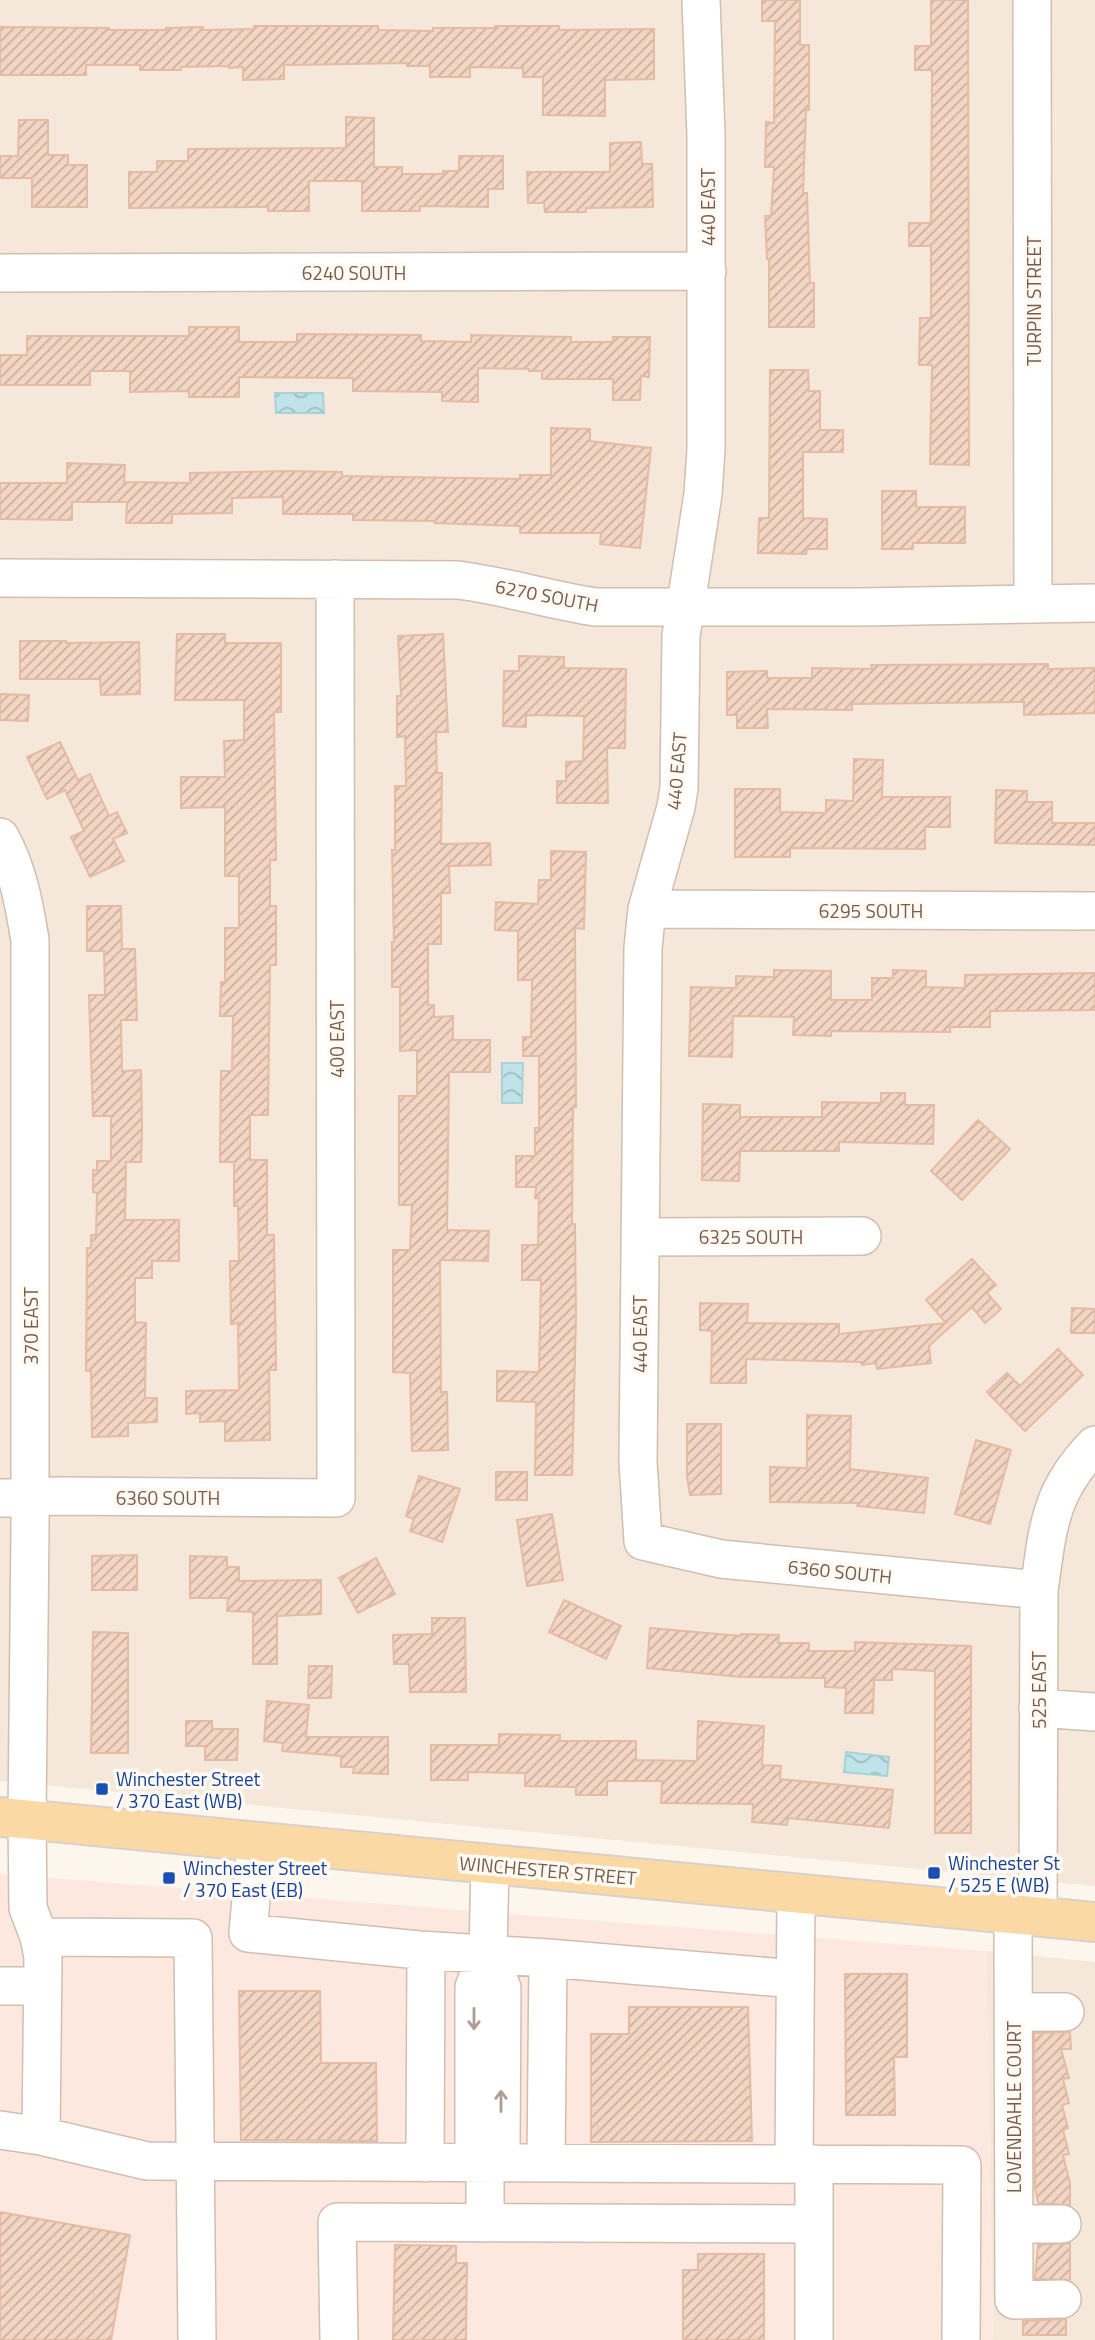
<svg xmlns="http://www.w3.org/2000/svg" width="1095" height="2340" font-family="'Titillium Web',sans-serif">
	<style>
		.residential { fill: #f5e8da }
		.commercial { fill: #fde8e0 }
		.water { fill: url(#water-waves); stroke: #a5d3da; stroke-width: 2 }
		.building { fill: url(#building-hatch); stroke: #e6bba3; stroke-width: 2 }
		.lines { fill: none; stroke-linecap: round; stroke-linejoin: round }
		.minor-casing { stroke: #d1beb0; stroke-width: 40 }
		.major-casing { stroke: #dad1cd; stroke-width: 42 }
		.minor { stroke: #fff; stroke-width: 37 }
		.major { stroke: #fbd9a5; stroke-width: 38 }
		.oneway { stroke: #af9d94 }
		.transit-dot { fill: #1a4fb4; stroke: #fffaf3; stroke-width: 2.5 }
		.labels { text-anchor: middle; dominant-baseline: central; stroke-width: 7; stroke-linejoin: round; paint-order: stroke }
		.street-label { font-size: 19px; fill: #7a5c4d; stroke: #fffaf3 }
		.transit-label { font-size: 19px; fill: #164399; stroke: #fffaf3; text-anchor: start }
	</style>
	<defs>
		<pattern id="water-waves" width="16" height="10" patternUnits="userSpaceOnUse" patternTransform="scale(1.75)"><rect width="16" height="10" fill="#bfe3e8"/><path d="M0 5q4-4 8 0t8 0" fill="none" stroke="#a0bbbe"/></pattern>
		<pattern id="building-hatch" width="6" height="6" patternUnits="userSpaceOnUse" patternTransform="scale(1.75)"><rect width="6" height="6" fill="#f3d5c3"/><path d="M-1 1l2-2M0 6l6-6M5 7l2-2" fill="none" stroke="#cab0a1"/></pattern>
	</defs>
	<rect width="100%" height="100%" fill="#fdf6ec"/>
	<path class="residential" d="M0,0H1095V1886L0,1781Z
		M986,1951L1095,1962V2340H993Z"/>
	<path class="commercial" d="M0,1874L986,1951L993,2340H0Z"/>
	<path class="water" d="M275,393H323L324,413H276Z
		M502,1063H523L522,1103H502Z
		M846,1752L889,1757L887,1776L844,1772Z"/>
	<path class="building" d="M762,0H800V45H809V110H806L803,193H807L810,283H814V327H769V259H767L765,216H771L774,167H765L766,122L774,123L775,21H762Z
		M931,0H968L969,465L930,464L932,365H919L920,318H931V246H909V223H931L932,70H915V46H931Z
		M254,26H378V30L433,31V28H495V26H559V30L654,29V79L605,80V116L543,115V77H523V68L470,67V77H430V66H407V63L292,65H284V79L243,80V67L229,68V66L181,67V70H140V65H86V75H0V27L109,28V30H166V28L203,27V30L254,29Z
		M346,117L374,118V167H402V174H443V171H459V156H503V189H488V207L420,206V211H362V181H309V211H268V207L129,208V172H157V161H188V149L346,148Z
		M19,120H48V155H68V165H87V207H32V178H0V156H18Z
		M641,142L642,164H652L653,207L586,208V212H545L544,203H528L527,172H610V143Z
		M189,327H239V342H297V334L421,335V341L471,342V335L571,337V342H613V337H650L649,377L641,376L640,400H613V379H542V371H529V369L478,368V402L442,401V392L353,391V378L239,377V397H189V391L130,392V371H90V385H0V355H27V336H189Z
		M770,370H808L809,391H820V430H843V452H803V518L827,519V549H807L806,554L758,553L759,518H769Z
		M551,428L590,429V441L651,448L640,548L600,544L601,533H520V526L435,523V521L353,520V514H283V497L232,498V513L172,514V523H126L127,502H72V520L0,519V483H67V463L125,465L124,482L190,483V473L288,471L342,472V476L520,479V475H551Z
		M882,491H916V507H965V543H913V549H882Z
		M177,634H225V643H281V712H274L276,860H270V906H276V965H270L268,1115H250V1160H267V1235H274L276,1370H269L270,1440L225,1441V1421L200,1422V1413L186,1414V1391L239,1390L238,1323L231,1324L230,1261H239L238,1206H234V1162H220L221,1071H232L233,1016H220L221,982H225V928H239V876H225V807L181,808V777H225L224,741L244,740V700H175Z
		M443,634L448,732H436L437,773H442L441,844L490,843L491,865L449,866L450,893H441V944H428V1005H434V1017L453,1016V1040H490V1072H449L447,1230L489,1231L488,1261L440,1260L441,1392H447L448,1450L412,1451L410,1373L393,1372V1250H410L412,1205H399V1096H417V1050L400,1051V987H392V942H394L392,850H395V786H406L405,736L397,737V696H401L398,636Z
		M20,641H66V643L139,642L140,694L101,695L100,679H20Z
		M519,656L564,657V668L626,669L625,748H607L608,803H557V781H566V762L583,761L584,716L526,715V727L503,726L504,671H519Z
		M1048,664V669L1095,668V713L1024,715V702L852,704V710L767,709L768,728H737V715H727V672L767,671V678H812V668L872,669L871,665Z
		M0,694L29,695L28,721L0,720Z
		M60,742L78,780L90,774L109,816L117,812L127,833L113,839L124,861L90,877L71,837L84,831L65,790L47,799L27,757Z
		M854,759L883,760L882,797H950V827H925V849L790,848V857H735V789H780V812L826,813V800L853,801Z
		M996,790L1027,791V802H1052V823H1095V845L995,843Z
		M551,851L586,852L584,929L575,928L576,1107H573L572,1224H575L576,1318L572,1475H535L536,1402L497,1401V1371L539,1372L541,1280H522V1245H538L539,1198H535L536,1187H516V1156H535V1128H539V1056H523V1037H531L532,980H518V931L495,930L496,902L538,904L539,880H551Z
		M87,906H121L122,949H135L137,1020H121L122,1071L141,1070L142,1129L141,1162H126L125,1220H179V1261H152V1278H135V1322L146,1323L145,1398H157V1422L128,1423V1436L92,1437L91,1371H86L87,1248H91V1235H96L97,1193L93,1192V1170H97V1161H111V1116H93L89,995H105L104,951H87Z
		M774,970L831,971V1000H872V978H893V970L926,971V987L965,988V975L1095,973V1010L990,1011V1027H950V1032L831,1031V1036L793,1035L794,1017L733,1016L732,1057L689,1056L691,987L736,988V976L774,977Z
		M881,1093H905V1105H934L933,1144L839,1142V1151H740L739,1181L702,1180L703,1104L740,1105V1117H822V1102L881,1103Z
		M978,1120L1010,1149L962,1200L931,1171Z
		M972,1259L996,1285L987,1293L1001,1309L985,1323L972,1307L929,1346L931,1363L877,1369L876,1363L862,1365L861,1362L746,1359V1383H711L712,1331L700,1330V1303L748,1304L747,1323L839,1324V1334L946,1323L926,1300Z
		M1072,1308L1095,1309V1333H1071Z
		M1058,1349L1083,1375L1025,1431L987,1392L1007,1373L1020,1386Z
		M807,1415L851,1416L850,1469L928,1478L924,1513L857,1506L858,1503L770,1502V1467L807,1468Z
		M687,1424H721V1494L690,1495L687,1477Z
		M976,1440L1011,1450L990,1524L955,1514Z
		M496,1472H527V1500H496Z
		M419,1476L460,1489L442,1542L410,1531L414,1519L406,1516Z
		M552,1514L563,1580L527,1586L517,1520Z
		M137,1555V1590H92V1556Z
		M190,1556L227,1557V1567H239V1581L321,1580V1614L277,1616V1664H253V1612L227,1611L228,1598H190Z
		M376,1558L395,1594L358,1613L339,1578Z
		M564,1600L621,1626L606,1659L549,1632Z
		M432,1618H465L466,1692H410L409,1664H394L393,1635L432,1634Z
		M650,1628L741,1636V1634L779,1635L778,1643H809V1651H855V1642L971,1646V1833H935V1671L892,1669V1680H874L873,1713H845L846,1688L825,1687V1678L741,1677L647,1668Z
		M93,1632L128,1633V1753H91Z
		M309,1666H332L331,1698H308Z
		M267,1701L309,1705L306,1737H388V1774L353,1773L354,1767H341V1756L282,1751L283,1743L264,1741Z
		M186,1721H212V1729H238L237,1760H205V1746H186Z
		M698,1721L764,1726L762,1765L781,1766L780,1779L893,1790L889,1828L788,1818L787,1825L752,1822L753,1804L661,1803L662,1781H607V1795H576V1787L525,1786V1773L468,1772V1780H431V1745H499V1734L560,1735V1741H636V1760L697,1761Z
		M845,1974H907V2057H894L895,2115H846Z
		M239,1991H320L321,2063H376L377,2141L241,2140Z
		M629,2007H748L752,2141L591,2142V2034H629Z
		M1070,2032L1071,2049H1061L1069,2078L1063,2079L1069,2103L1062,2105L1068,2128L1063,2130L1069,2154L1063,2155L1070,2183V2205L1038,2203L1035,2188L1034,2033Z
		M0,2212L130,2235L111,2340H0Z
		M1070,2243V2280L1035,2279L1038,2245Z
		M395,2245L456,2246V2263H467L466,2340H393Z
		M698,2254H764V2340H683V2270H698Z
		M1066,2319V2335H1023V2321Z"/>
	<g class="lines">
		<defs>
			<path id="minor" d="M701,0L706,135V449L703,494L681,636L679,788L676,807L647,909L643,948L638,1462L643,1541L721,1559L1039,1590
				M1032,0L1033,603
				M0,273L707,271
				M0,578L458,580C505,586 549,600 595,607H861L1095,603
				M0,837C18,869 24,904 30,940V1529L27,1819L28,1908L39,1937L43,1957L41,2136L147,2161L962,2165L961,2340
				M647,909L1095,911
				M640,1237L862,1236
				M0,1498L59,1496L336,1498L335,579
				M1038,1708L1095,1712
				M256,1842L248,1933L419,1950L548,1958
				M1013,1914L1014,2300L1062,2299
				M1038,1916L1039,1590C1048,1528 1049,1492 1095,1445
				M39,1937L193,1938L197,2340
				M0,1986H42
				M1013,2012H1065
				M0,2130L41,2136
				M425,2163L426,1951
				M485,2163L501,2145L502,1988L488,1954L490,1864
				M546,2163L548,1958L795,1979
				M794,2164L796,1893
				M814,2164V2340
				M485,2223V2163L474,2146V1987L488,1954
				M1014,2224H1062
				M339,2340L337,2222L814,2224"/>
			<path id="major" d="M0,1817L1095,1922"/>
		</defs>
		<use href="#minor" class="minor-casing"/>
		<use href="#major" class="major-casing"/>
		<use href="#minor" class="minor"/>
		<use href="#major" class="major"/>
	</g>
	<defs><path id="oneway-shaft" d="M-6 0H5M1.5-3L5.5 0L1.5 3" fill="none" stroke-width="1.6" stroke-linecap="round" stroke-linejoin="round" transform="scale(1.75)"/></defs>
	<g class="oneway">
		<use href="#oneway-shaft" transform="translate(474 2019) rotate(90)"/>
		<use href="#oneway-shaft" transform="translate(501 2101) rotate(-90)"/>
	</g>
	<g class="transit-dot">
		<rect x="95" y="1782" width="14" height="14" rx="3.5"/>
		<rect x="927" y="1866" width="14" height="14" rx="3.5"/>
		<rect x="162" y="1871" width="14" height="14" rx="3.5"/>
	</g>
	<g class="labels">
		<g class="street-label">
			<text transform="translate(707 207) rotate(-90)">440 EAST</text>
			<text x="354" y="272">6240 SOUTH</text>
			<text transform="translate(1033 301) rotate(-90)">TURPIN STREET</text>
			<text transform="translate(547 595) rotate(11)">6270 SOUTH</text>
			<text transform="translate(676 771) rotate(-85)">440 EAST</text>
			<text x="871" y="910">6295 SOUTH</text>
			<text transform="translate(336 1039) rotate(-90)">400 EAST</text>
			<text x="751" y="1236">6325 SOUTH</text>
			<text transform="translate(30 1326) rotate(-90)">370 EAST</text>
			<text transform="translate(639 1334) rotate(-90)">440 EAST</text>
			<text x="168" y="1497">6360 SOUTH</text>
			<text transform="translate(840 1571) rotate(6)">6360 SOUTH</text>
			<text transform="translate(1038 1690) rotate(-90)">525 EAST</text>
			<text transform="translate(548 1870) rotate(5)">WINCHESTER STREET</text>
			<text transform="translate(1013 2107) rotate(-90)">LOVENDAHLE COURT</text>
		</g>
		<g class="transit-label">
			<text x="116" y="1778">Winchester Street<tspan x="116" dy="22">/ 370 East (WB)</tspan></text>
			<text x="948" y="1862">Winchester St<tspan x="948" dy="22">/ 525 E (WB)</tspan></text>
			<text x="183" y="1867">Winchester Street<tspan x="183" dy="22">/ 370 East (EB)</tspan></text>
		</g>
	</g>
</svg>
